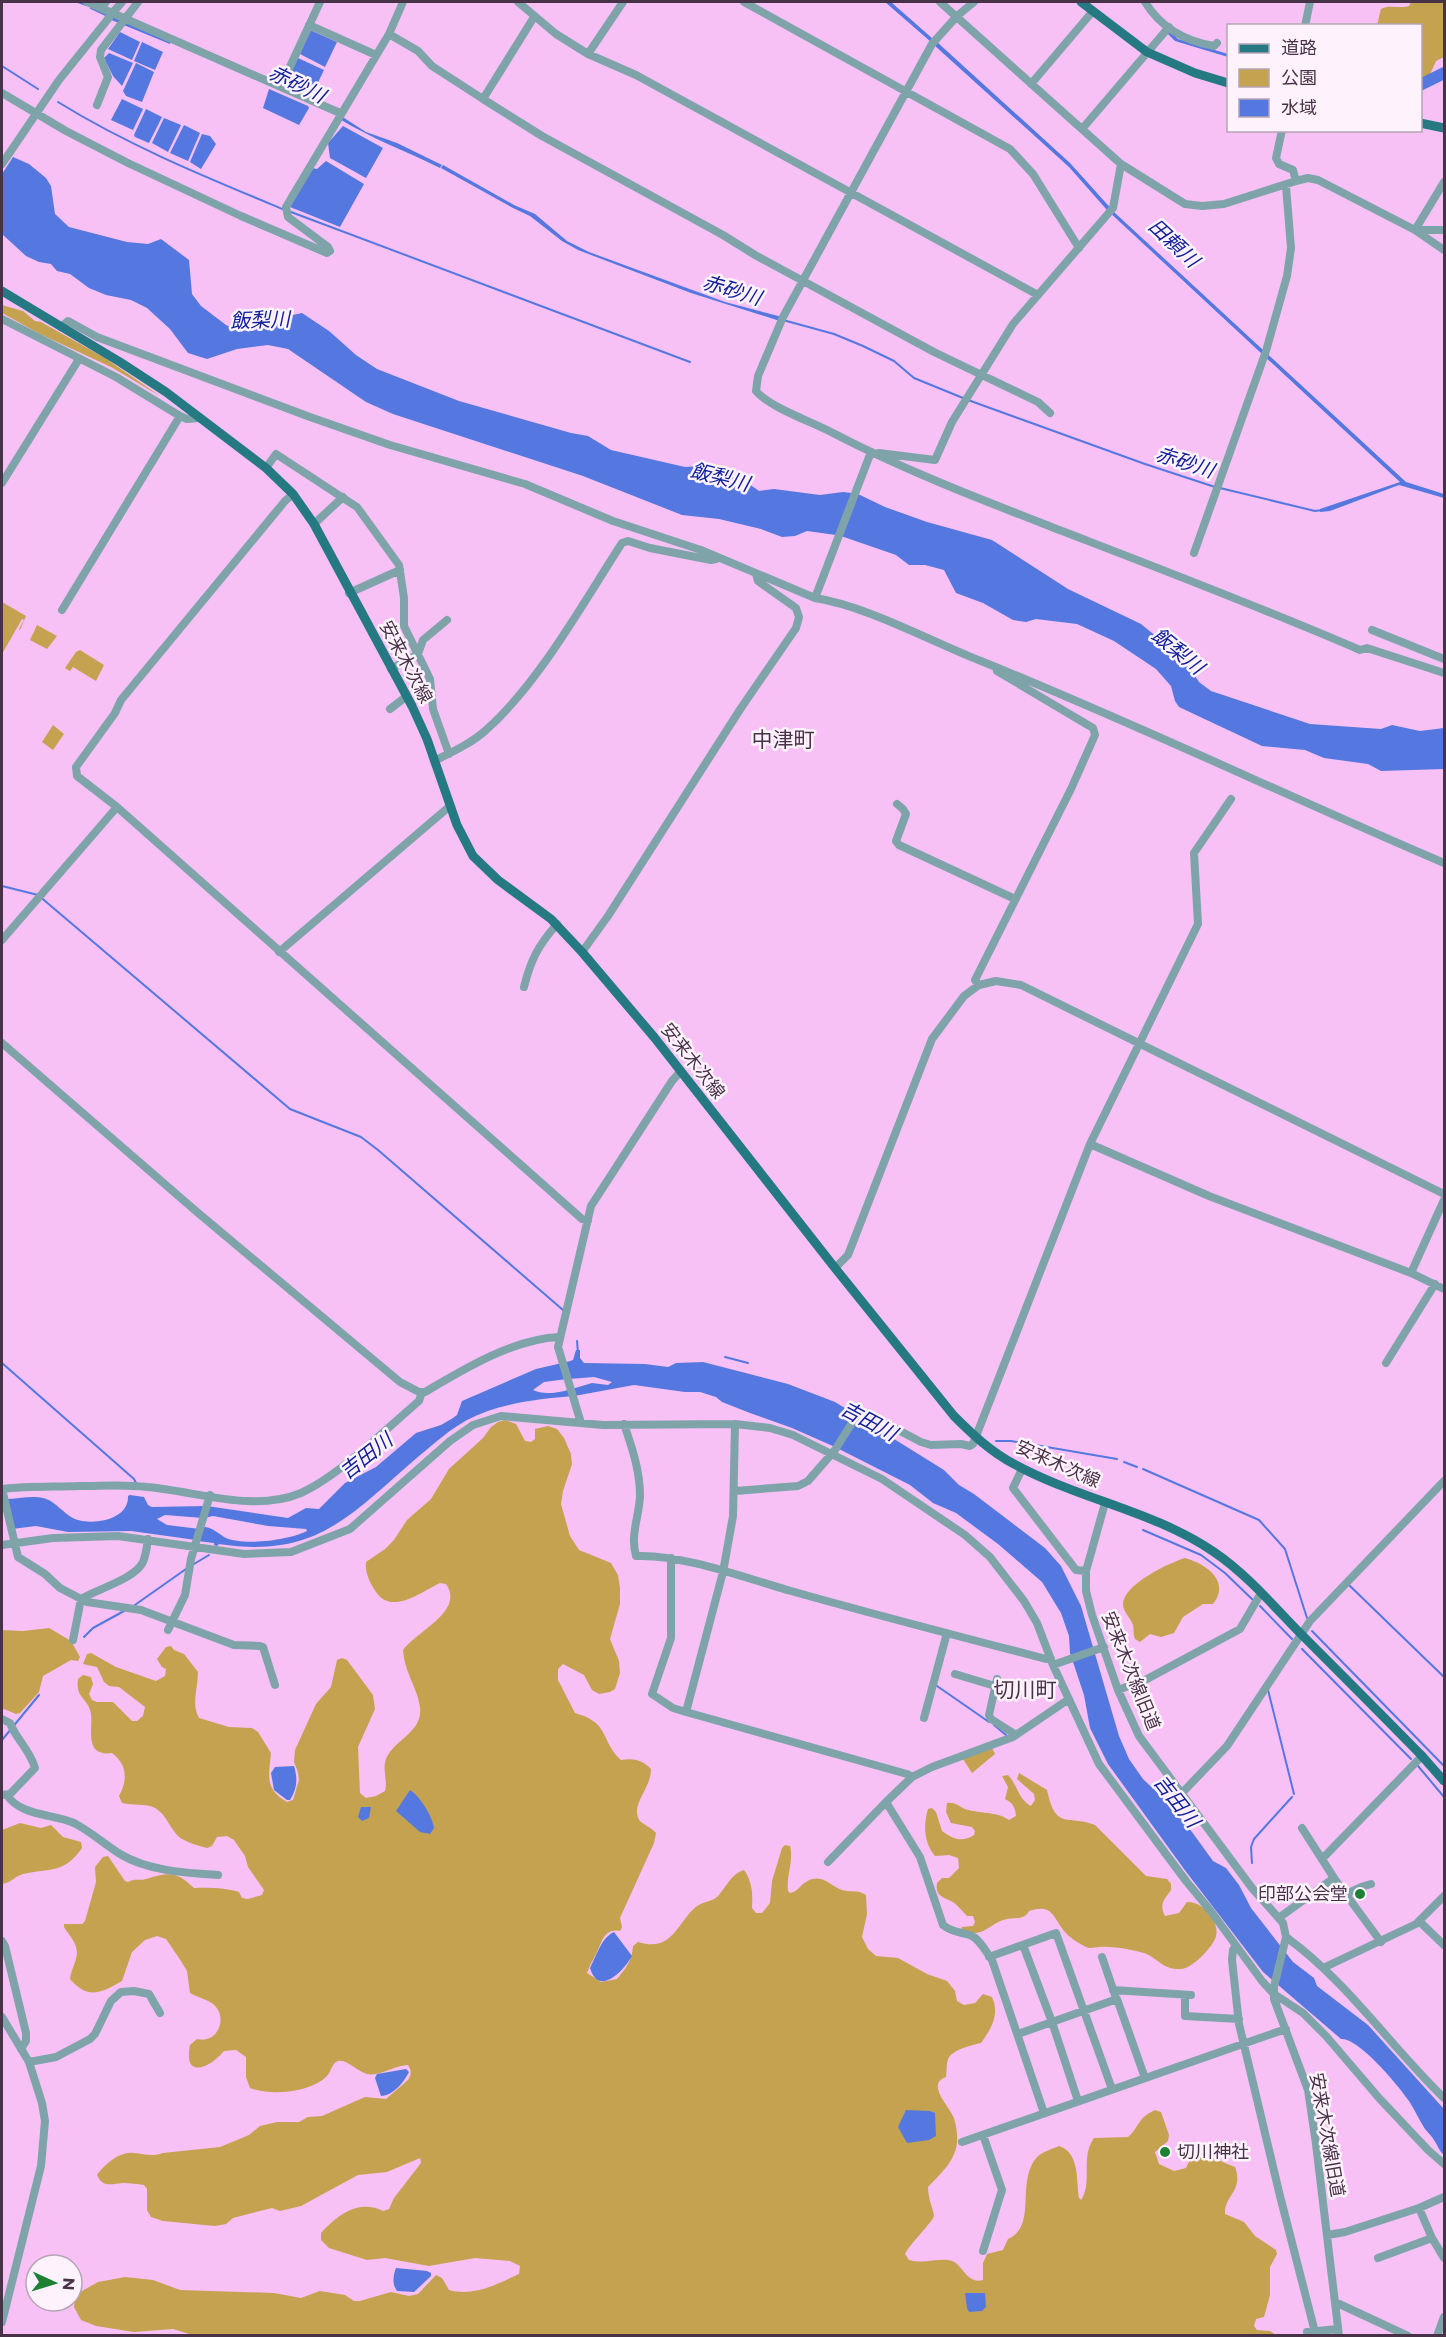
<svg xmlns="http://www.w3.org/2000/svg" width="1446" height="2337" font-family="Montserrat,'Noto Sans JP',sans-serif">
	<style>
		.green { fill: #c4a24f }
		.water { fill: #5478df }
		.lines { fill: none; stroke-linecap: round; stroke-linejoin: round }
		.stream { stroke: #5478df; stroke-width: 2 }
		.river { stroke: #5478df; stroke-width: 12 }
		.minor { stroke: #7ea4a9; stroke-width: 8 }
		.major { stroke: #257983; stroke-width: 9 }
		.minor-bridge { stroke: #7ea4a9; stroke-width: 8 }
		.poi-dot { fill: #1d8134; stroke: #fef2fd; stroke-width: 2 }
		.labels { text-anchor: middle; dominant-baseline: central; stroke-width: 5; stroke-linejoin: round; paint-order: stroke }
		.street-label { font-size: 18px; fill: #483247; stroke: #fef2fd }
		.poi-label { font-size: 18px; fill: #483247; stroke: #fef2fd; text-anchor: end }
		.water-label { font-size: 20px; font-style: italic; fill: #12229b; stroke: #fef2fd }
		.quarter-label { font-size: 21px; fill: #483247; stroke: #fef2fd }
	</style>
	<rect width="100%" height="100%" fill="#f7c1f6"/>
	<path class="green" d="M1411,2H1444V57L1436,61L1428,79L1421,83L1420,26L1377,25L1381,9C1389,4 1400,9 1409,6Z
		M2,305L23,311L35,321L41,322L105,358L160,396L111,367L40,334L2,313Z
		M2,602L26,616L20,630L19,629L24,620L22,619L2,654Z
		M37,625L57,636L47,649L30,640Z
		M80,650L104,665L96,681L73,667L70,671L65,668L76,652Z
		M53,725L64,734L53,750L42,742Z
		M505,1420L516,1424L525,1441L531,1442L535,1439V1429L548,1426L557,1429L564,1438L571,1454L572,1464L563,1491L561,1504L570,1536L579,1550L611,1563L618,1575L620,1588V1604L610,1639L619,1661L620,1673L615,1689L610,1692L599,1694L592,1690L584,1675L563,1664L558,1669V1680L575,1713C611,1723 600,1741 621,1760C634,1758 642,1760 651,1769C651,1790 629,1805 640,1821C644,1825 652,1828 656,1833L654,1843L620,1918L622,1927L620,1931C604,1928 602,1942 596,1954C593,1960 589,1966 587,1973L601,1982L617,1979C626,1968 632,1961 633,1946L638,1942C673,1953 677,1922 697,1906C704,1901 712,1902 718,1896C727,1886 731,1874 744,1870C752,1881 753,1894 752,1908L756,1913H762L770,1903L772,1881L782,1848L785,1845L790,1846C794,1861 786,1875 788,1891L790,1893C798,1892 800,1885 806,1882C824,1871 832,1890 847,1891C855,1892 858,1890 866,1895L867,1914L862,1937L868,1949L876,1956L898,1958L927,1974L947,1981L955,1991L957,2001L964,2005L975,2003L983,1994L992,1997C1000,2015 991,2029 981,2043C972,2045 955,2049 949,2057C946,2062 947,2071 946,2077C926,2084 948,2105 953,2116C955,2121 957,2129 957,2135C959,2158 942,2172 928,2187C928,2199 933,2208 934,2216C934,2220 910,2244 905,2254L909,2260C923,2264 934,2259 948,2260C963,2261 965,2285 983,2280V2263L987,2254L1003,2250L1008,2239C1038,2226 1015,2182 1037,2157C1042,2152 1052,2149 1059,2146C1080,2153 1076,2180 1079,2198L1081,2200C1093,2182 1080,2157 1094,2138L1128,2137C1140,2127 1136,2119 1155,2110L1161,2112L1169,2135L1168,2141L1155,2152L1159,2164L1174,2171L1186,2168L1191,2157L1199,2153C1211,2155 1223,2163 1235,2167C1244,2191 1224,2195 1225,2214L1244,2222L1255,2236L1276,2250L1277,2254L1270,2267V2295L1264,2317L1256,2319L1254,2326L1257,2330L1270,2331L1276,2335L196,2336L173,2329L134,2332L96,2326L81,2320L74,2307L75,2298L82,2291L98,2282L125,2277L153,2280L180,2290L274,2293L301,2298L320,2291L345,2295L354,2301H360L391,2292L409,2296L418,2294L436,2275L442,2278L449,2290C474,2297 497,2284 519,2274L520,2266L510,2261L475,2258L429,2266L385,2258L367,2260L329,2248L321,2240V2233C338,2215 358,2199 383,2211L389,2209L394,2198L421,2163L420,2158L387,2172L358,2175L301,2206L280,2211L272,2208L233,2218L226,2224L215,2226L163,2221L151,2217L147,2210V2189L144,2185C138,2184 130,2183 123,2183C111,2184 103,2188 97,2175C105,2164 120,2151 134,2153C145,2154 152,2157 163,2153L220,2147L249,2135L260,2126L277,2122H299L308,2117L322,2116L365,2097L386,2099L408,2080C412,2074 411,2070 408,2065C395,2065 379,2077 367,2074C358,2072 347,2059 338,2061C331,2064 331,2072 327,2076C310,2093 271,2096 250,2088L246,2077V2057L236,2050L224,2051C210,2068 183,2080 190,2045L197,2039C217,2044 227,2020 216,2007C211,2000 198,1998 190,1993L187,1971L181,1961L166,1939L157,1936L145,1940L132,1952L122,1981C101,1993 88,2000 70,1979C71,1971 74,1966 76,1959C80,1945 70,1937 64,1927V1924H82L85,1921L96,1882L95,1867L103,1857L108,1856L125,1881L128,1882C135,1878 139,1881 146,1879C169,1873 175,1870 194,1888C205,1887 230,1888 239,1892L242,1898L248,1899L262,1895L264,1890L248,1867L245,1856L234,1840L227,1836L217,1837L212,1846L207,1848C200,1846 191,1844 184,1840C171,1834 168,1815 155,1808C146,1803 132,1806 122,1803L119,1796C128,1780 127,1764 112,1753C84,1757 93,1730 91,1714C89,1698 75,1699 78,1679L83,1675L91,1677L93,1684L89,1694L92,1700L97,1702H113L132,1721H137L143,1716L145,1707L119,1687L109,1686L104,1682L97,1667L83,1664L87,1654L91,1653L116,1667L156,1681L165,1676L166,1669L162,1667L157,1659L166,1647L171,1646L174,1650L184,1654L198,1672C198,1688 191,1704 199,1718L229,1727L252,1728L258,1732L271,1753C269,1775 264,1789 287,1802L293,1800L299,1780L298,1772L294,1762L295,1750L316,1704L331,1687L337,1660L342,1658L347,1660L373,1695L375,1709L358,1747L360,1793L366,1798L376,1796L385,1791C388,1781 382,1770 386,1759C394,1739 423,1733 420,1707C417,1687 404,1671 403,1650C417,1631 465,1611 446,1584L440,1583C419,1593 390,1617 374,1589C369,1581 365,1572 366,1562L385,1549L394,1540L407,1520L431,1499L449,1469L483,1438L491,1427L498,1422Z
		M1185,1558C1206,1564 1231,1581 1213,1604H1203L1183,1617L1174,1633L1161,1637L1150,1634L1140,1642L1135,1639C1133,1634 1134,1630 1133,1625C1131,1618 1123,1612 1123,1604C1124,1584 1169,1563 1185,1558Z
		M49,1628L71,1641L80,1657L78,1661L71,1660L43,1676L39,1692L20,1713L16,1714L4,1709L2,1710V1630L23,1631Z
		M992,1748L995,1754L972,1773L963,1759Z
		M1019,1773L1047,1790C1056,1831 1066,1814 1095,1825L1146,1876L1167,1879L1171,1884V1890C1164,1900 1159,1904 1165,1916L1179,1913L1187,1902C1202,1901 1220,1920 1216,1936C1214,1946 1192,1969 1181,1969C1160,1970 1157,1955 1140,1952C1127,1949 1113,1946 1099,1947C1095,1947 1090,1949 1086,1947C1078,1943 1070,1938 1064,1931C1052,1915 1052,1904 1029,1911C1024,1921 1013,1917 1003,1920C993,1923 986,1932 976,1933C971,1933 965,1931 961,1930L962,1927L973,1926L975,1922L973,1916H967C962,1911 957,1904 951,1901C942,1897 935,1895 937,1883L942,1878H949L959,1868L958,1858L949,1855L935,1856C924,1843 923,1825 928,1809L932,1808L936,1812L942,1831C953,1839 962,1843 974,1835L975,1831L972,1827L951,1823L946,1812L947,1803C955,1802 958,1806 965,1809C979,1814 997,1811 1009,1820L1016,1816C1015,1807 1013,1803 1005,1799L1008,1787L1002,1776L1008,1775C1017,1784 1018,1799 1031,1806L1035,1800L1034,1794L1017,1779Z
		M20,1823L41,1828L51,1825L63,1837L81,1842L82,1848C64,1874 50,1868 23,1874C15,1876 11,1883 2,1884V1830Z"/>
	<path class="water" d="M885,2H891L933,39L931,42Z
		M112,15L171,41L170,44L109,19Z
		M310,30L337,42L325,67L300,54Z
		M1170,31L1178,39L1228,54V57L1175,41L1167,33Z
		M120,32L140,42L132,60L108,49Z
		M142,42L163,52L155,70L134,61Z
		M937,42L1070,163L1115,213L1393,470L1406,482L1444,494V498L1399,485L1330,511L1320,512V509L1400,482L1107,210L1069,167L934,45Z
		M109,53L133,63L122,86L113,76L104,58Z
		M298,58L324,70L312,95L286,82Z
		M136,63L154,72L142,102L126,96L123,91Z
		M269,89L308,106L309,108L299,125L263,108Z
		M122,99L143,109L133,130L111,120Z
		M146,109L162,117L149,143L135,137L134,135Z
		M341,116L366,132L397,143L442,165L440,168C406,151 370,138 338,118Z
		M164,118L181,125L168,152L152,143Z
		M184,125L200,133L188,161L170,153Z
		M343,126L383,148L366,178L330,158L328,143Z
		M202,134L210,136L216,144L201,169L190,162Z
		M13,157L29,164L46,178L51,186L55,214L69,227L127,242L148,244L161,239L189,260L192,294L201,306L226,325L238,330L249,331L279,318L302,313L329,331L356,355L377,369L459,401L571,433L588,436L611,450L685,467L700,466L745,481L759,491L774,489L820,495L843,492L852,493L836,535L807,531L795,536L782,537L761,529L719,519L682,515L583,476L393,414L366,402L288,349L268,345L237,349L207,359L188,353L170,329L147,308L131,300L106,295L89,288L70,274L57,271L51,264L39,262L26,256L2,234V174Z
		M326,161L364,184L340,227L290,207L312,168L317,169Z
		M443,165L514,205L535,214L567,241L589,252L725,302L782,317L780,321L691,293L578,250L562,241L530,216L513,208L441,168Z
		M858,494L885,507L927,522L992,540L1068,589L1141,624L1184,659L1199,682L1211,691L1310,724L1381,729L1392,725L1420,731L1444,728V769L1381,771L1368,764L1324,758L1305,750L1262,746L1179,707L1175,701L1171,686L1156,669L1114,641L1077,624L1036,619L1026,622L1013,620L983,603L956,593L944,570L925,565H909L896,555L841,536Z
		M576,1350H580V1358L584,1363L645,1364L668,1367L676,1363L703,1362L788,1384L835,1402L855,1414L835,1447L792,1428L750,1413L722,1402L716,1397L700,1392H685L634,1385L574,1396L572,1389L592,1383L608,1385L612,1382L594,1377L569,1379L564,1363L573,1360Z
		M562,1363L567,1379L544,1382L533,1390C542,1395 561,1393 571,1389L573,1396C539,1399 499,1403 467,1420C449,1430 435,1443 419,1456C351,1514 318,1559 219,1544L217,1546L214,1545V1543L198,1541L202,1529L205,1527C213,1528 219,1534 226,1538C244,1546 290,1540 307,1531L306,1529L268,1526L213,1516L204,1518L207,1506L288,1518L306,1508L319,1509L345,1483L376,1467L416,1433L441,1425L453,1418L457,1415L462,1401L536,1369Z
		M857,1416L944,1470L959,1485L974,1494L1045,1548L1061,1566L1081,1606L1119,1736L1129,1759L1143,1779L1167,1802L1192,1832L1213,1861L1226,1868L1239,1885L1251,1908L1293,1962L1314,1978L1317,1986L1368,2025L1444,2109V2155C1439,2151 1438,2146 1434,2140C1432,2136 1428,2133 1425,2129C1419,2120 1415,2110 1409,2101C1399,2086 1358,2037 1341,2039L1263,1972L1184,1869L1108,1764L1090,1728L1084,1695L1070,1653L1069,1636L1061,1613L1042,1582L998,1544L956,1513L933,1503L910,1485L837,1448Z
		M130,1495L144,1497L148,1505L152,1507L206,1506L203,1518L165,1515L157,1519L167,1525L200,1529L196,1540L131,1531L68,1532L36,1526L12,1529L6,1499C17,1499 32,1495 43,1498C57,1501 64,1516 78,1520C96,1525 129,1519 128,1496Z
		M294,1766C298,1779 297,1789 290,1800H287L274,1790L271,1773L275,1767Z
		M410,1790C419,1795 433,1817 434,1828L430,1834L420,1832L396,1811Z
		M361,1807H371L369,1818L362,1821L358,1817Z
		M614,1932L632,1956C625,1969 599,1998 590,1968C597,1955 601,1938 614,1932Z
		M406,2069L409,2072C403,2083 394,2095 381,2096L375,2078L377,2074Z
		M906,2110L930,2111L935,2113L936,2136L929,2140L907,2143L898,2127Z
		M396,2268L427,2271L431,2273V2276L414,2292L397,2291C392,2284 393,2276 396,2268Z
		M965,2293H985L986,2307L982,2311L969,2312L967,2308Z"/>
	<g class="lines">
		<path class="stream" d="M78,2L86,5
			M91,8L108,16
			M2,66L38,89
			M58,102C129,146 208,178 285,210
			M291,212L690,362
			M783,320L834,334L863,346L894,361L914,378L963,398
			M968,400L1145,464L1215,487
			M1220,488L1315,511L1323,510
			M2,886L38,895L290,1109L361,1137L378,1150L563,1310
			M577,1341L578,1353
			M725,1357L748,1363
			M2,1363L134,1479L136,1483
			M996,1441H1011L1117,1459
			M1124,1462L1137,1467
			M1143,1469L1259,1520L1285,1549L1307,1618
			M1143,1530L1201,1555L1225,1573L1255,1602
			M194,1564L209,1555
			M1349,1585L1444,1677
			M1260,1606L1292,1639
			M132,1607L186,1569
			M1312,1631L1444,1766
			M84,1637L93,1628L124,1611
			M1302,1649L1411,1759
			M937,1686L989,1722
			M1268,1690L1294,1794
			M994,1725L1006,1735
			M2,1740L39,1695
			M1418,1766L1444,1797
			M1252,1863L1251,1847L1254,1839L1292,1797"/>
		<path class="river" d="M1420,85L1444,73"/>
		<path class="minor" d="M87,2L101,8L106,2
			M518,2L556,34L588,54L636,75L1038,295
			M744,2L1010,149L1033,174L1079,248
			M940,2L1121,164L1185,204L1202,206L1224,204L1296,181L1308,178L1318,180L1415,230L1444,250
			M974,2L957,16L932,44L783,317L758,376L756,391C769,407 812,422 831,432C900,468 972,496 1044,524C1150,565 1256,605 1360,650L1367,648L1444,673
			M1145,2C1161,28 1184,41 1214,46L1217,43
			M101,8L340,113
			M115,10L122,2
			M309,25L376,55
			M1305,26L1310,2
			M389,34L418,51L432,66L483,99L534,17
			M588,54L623,2
			M1031,84L1093,11
			M281,86L320,2
			M2,93L66,131L128,163L241,216L327,253L330,251L328,247L288,217L286,207L389,34L403,2
			M483,99L542,136L723,235L755,255L934,352L1038,402L1050,413
			M97,105L108,77L100,57L101,50L138,2
			M1082,129L1169,27
			M1282,130L1276,158L1279,164L1293,170L1296,181
			M2,164L59,80L108,19
			M1415,230L1444,182
			M1415,230H1444
			M2,319L116,377L180,416L187,419L199,418
			M61,327L68,321L97,337L310,417L390,445L525,484L613,521L701,550L815,598C867,606 930,641 981,661C1137,724 1289,797 1444,863
			M879,453L935,460L952,422L1013,324L1113,208L1121,164
			M266,468L276,454L357,507L399,565L404,598V626L430,679L433,709L449,754
			M2,483L79,359
			M293,494L285,501L121,700L115,713L76,767L77,776L117,807L582,1219L588,1221
			M314,524L343,497
			M1194,553L1266,351L1287,276L1291,248L1286,186
			M349,593L400,570
			M815,598L871,452
			M62,610L180,416
			M1372,630L1444,659
			M391,669L418,654L423,640L447,620
			M390,709L407,696
			M434,761C452,752 472,743 486,730C539,683 583,603 622,543L628,541L650,548L711,560L716,559
			M897,804L903,809L906,814L896,841L899,845L1015,899
			M2,940L117,807
			M279,952L450,806
			M582,952L608,916L741,708L796,628L799,617L796,608L758,581L756,574
			M979,985L975,980L1071,789L1095,735L1093,728L997,671
			M524,987C531,959 538,946 557,924
			M2,1043L197,1212L400,1382L419,1392H425C464,1369 513,1339 559,1337
			M1090,1144L1209,1196L1411,1273L1444,1289
			M835,1268L848,1255L932,1039L964,996L979,985L996,981L1021,985L1444,1194
			M1411,1273L1444,1200
			M1386,1363L1435,1284
			M581,1423L558,1347L591,1206L672,1081L681,1071
			M624,1424C632,1448 640,1470 640,1496C639,1517 630,1535 636,1556C683,1554 745,1578 791,1591C876,1615 961,1637 1046,1659H1051
			M735,1424L733,1516L723,1572L686,1712L907,1774L912,1777
			M1022,1469L1013,1488L1076,1570L1086,1571
			M2,1489C27,1486 53,1487 79,1486C102,1486 125,1484 147,1487C196,1491 253,1513 301,1493C339,1476 386,1429 419,1401L422,1392
			M2,1489L18,1557L45,1574L60,1588L87,1602L141,1610L234,1645L260,1646L263,1647L275,1685
			M735,1491L798,1486L808,1481L835,1450L860,1410L921,1442L931,1445L961,1444L970,1446L973,1444L1090,1144L1198,924L1194,853L1231,799
			M1105,1503L1086,1571V1591L1092,1615L1118,1690L1139,1736L1252,1888L1283,1923L1286,1937L1274,1987V1999L1308,2090L1316,2144L1339,2336
			M2,1545L53,1538L118,1536L244,1554L291,1552L350,1529L450,1441L473,1425L501,1416L603,1425L735,1424L770,1428L793,1435L882,1479L965,1535L990,1557L1024,1601L1037,1623L1053,1665L1099,1764L1186,1881L1210,1910L1262,1981L1274,1994L1303,2013L1326,2036L1379,2098L1428,2150L1444,2164
			M671,1558V1638L652,1694L673,1708L686,1712
			M168,1630L185,1595L191,1559L210,1495
			M73,1640L81,1599C97,1589 135,1579 143,1562C146,1555 147,1546 148,1539
			M1053,1665L1104,1647
			M955,1674L995,1686
			M997,1679L989,1715L991,1719L1016,1735
			M1118,1690L1147,1679L1240,1629L1261,1593
			M924,1718L947,1633
			M2,1719L10,1723C16,1739 30,1750 35,1768L10,1794L2,1795
			M1181,1794L1227,1746L1310,1621L1444,1481
			M7,1795C20,1816 54,1814 74,1823C90,1831 104,1844 120,1854C148,1871 186,1873 218,1875
			M1302,1828L1334,1878L1381,1942
			M1322,1859L1422,1756
			M828,1862L886,1802
			M1346,1894L1361,1887L1371,1884
			M1280,1917L1334,1878
			M1420,1922L1444,1945
			M1286,1937C1348,1982 1390,2046 1444,2098
			M2,1941L5,1946L26,2033V2041L21,2049
			M1023,1945L1052,2022L1078,2101
			M1236,1946L1233,1950L1232,1960L1239,2024L1280,2196L1316,2336
			M989,1957L1056,1933L1112,2089
			M1102,1957L1115,1995
			M1323,1968L1416,1924L1444,1896
			M1113,1990L1191,1995
			M1185,1995V2016L1239,2019
			M2,2017L29,2062L42,2103L45,2121L41,2166L2,2322
			M1018,2034L1117,1999L1145,2078
			M29,2062L56,2057L90,2039L95,2034L111,2001L121,1992L134,1991L149,1994L160,2013
			M1044,2113L992,1960C986,1952 980,1939 970,1935C960,1932 951,1932 943,1925L920,1857L886,1802L912,1777L932,1767L1013,1737L1069,1699
			M983,2135L1002,2190L983,2251
			M962,2142L1286,2029
			M1419,2208L1444,2197
			M1328,2235L1345,2232L1419,2208L1432,2238L1444,2258
			M1378,2258L1432,2238
			M1335,2302L1408,2336
			M1307,2332L1338,2329
			M1437,2336L1444,2317"/>
		<path class="major" d="M1081,2L1147,52L1195,73L1228,83
			M1420,123L1444,128
			M2,291L120,362L166,392L266,468L293,494L314,524L412,706L427,739L457,825L473,856L498,880L551,919L582,952L654,1037L835,1268L954,1416C972,1434 991,1452 1014,1464C1078,1499 1154,1511 1214,1552C1245,1573 1271,1603 1297,1630C1339,1672 1381,1714 1422,1756L1444,1781"/>
		<path class="minor-bridge" d="M108,19L115,10"/>
	</g>
	<g class="poi-dot">
		<circle cx="1360" cy="1894" r="6"/>
		<circle cx="1165" cy="2152" r="6"/>
	</g>
	<g class="labels">
		<g class="street-label">
			<text transform="translate(406 662) rotate(62)">安来木次線</text>
			<text transform="translate(693 1061) rotate(52)">安来木次線</text>
			<text transform="translate(1058 1464) rotate(24)">安来木次線</text>
			<text transform="translate(1131 1671) rotate(68)">安来木次線旧道</text>
			<text transform="translate(1327 2135) rotate(80)">安来木次線旧道</text>
		</g>
		<g class="poi-label">
			<text x="1348" y="1894">印部公会堂</text>
			<text x="1177" y="2152" text-anchor="start">切川神社</text>
		</g>
		<g class="water-label">
			<text transform="translate(297 84) rotate(26)">赤砂川</text>
			<text transform="translate(1174 243) rotate(43)">田頼川</text>
			<text transform="translate(732 290) rotate(17)">赤砂川</text>
			<text transform="translate(260 320) rotate(-2)">飯梨川</text>
			<text transform="translate(1185 462) rotate(18)">赤砂川</text>
			<text transform="translate(720 477) rotate(14)">飯梨川</text>
			<text transform="translate(1178 651) rotate(39)">飯梨川</text>
			<text transform="translate(869 1421) rotate(28)">吉田川</text>
			<text transform="translate(366 1456) rotate(-38)">吉田川</text>
			<text transform="translate(1177 1801) rotate(52)">吉田川</text>
		</g>
		<g class="quarter-label">
			<text x="783" y="739">中津町</text>
			<text x="1025" y="1689">切川町</text>
		</g>
	</g>
	<rect width="1446" height="2337" fill="none" stroke="#483247" stroke-width="6"/>
	<rect x="1227" y="24" width="195" height="108" fill="#fef2fd" stroke="#b5a5b4" stroke-width="1.5"/>
	<rect x="1239" y="44" width="30" height="9" fill="#257983" stroke="#b5a5b4" stroke-width="1.5"/>
	<text x="1281" y="54" font-size="18" fill="#483247">道路</text>
	<rect x="1239" y="69" width="30" height="18" fill="#c4a24f" stroke="#b5a5b4" stroke-width="1.5"/>
	<text x="1281" y="84" font-size="18" fill="#483247">公園</text>
	<rect x="1239" y="99" width="30" height="18" fill="#5478df" stroke="#b5a5b4" stroke-width="1.5"/>
	<text x="1281" y="114" font-size="18" fill="#483247">水域</text>
	<g transform="translate(54 2283) rotate(94)"><circle r="28" fill="#fef2fd" stroke="#b5a5b4" stroke-width="1.5"/>
	<path d="M0-4.5L10 22L0 15L-10 22Z" fill="#1d8134"/>
	<text y="-9" font-size="16" font-weight="bold" text-anchor="middle" fill="#483247">N</text>
	</g>
</svg>
